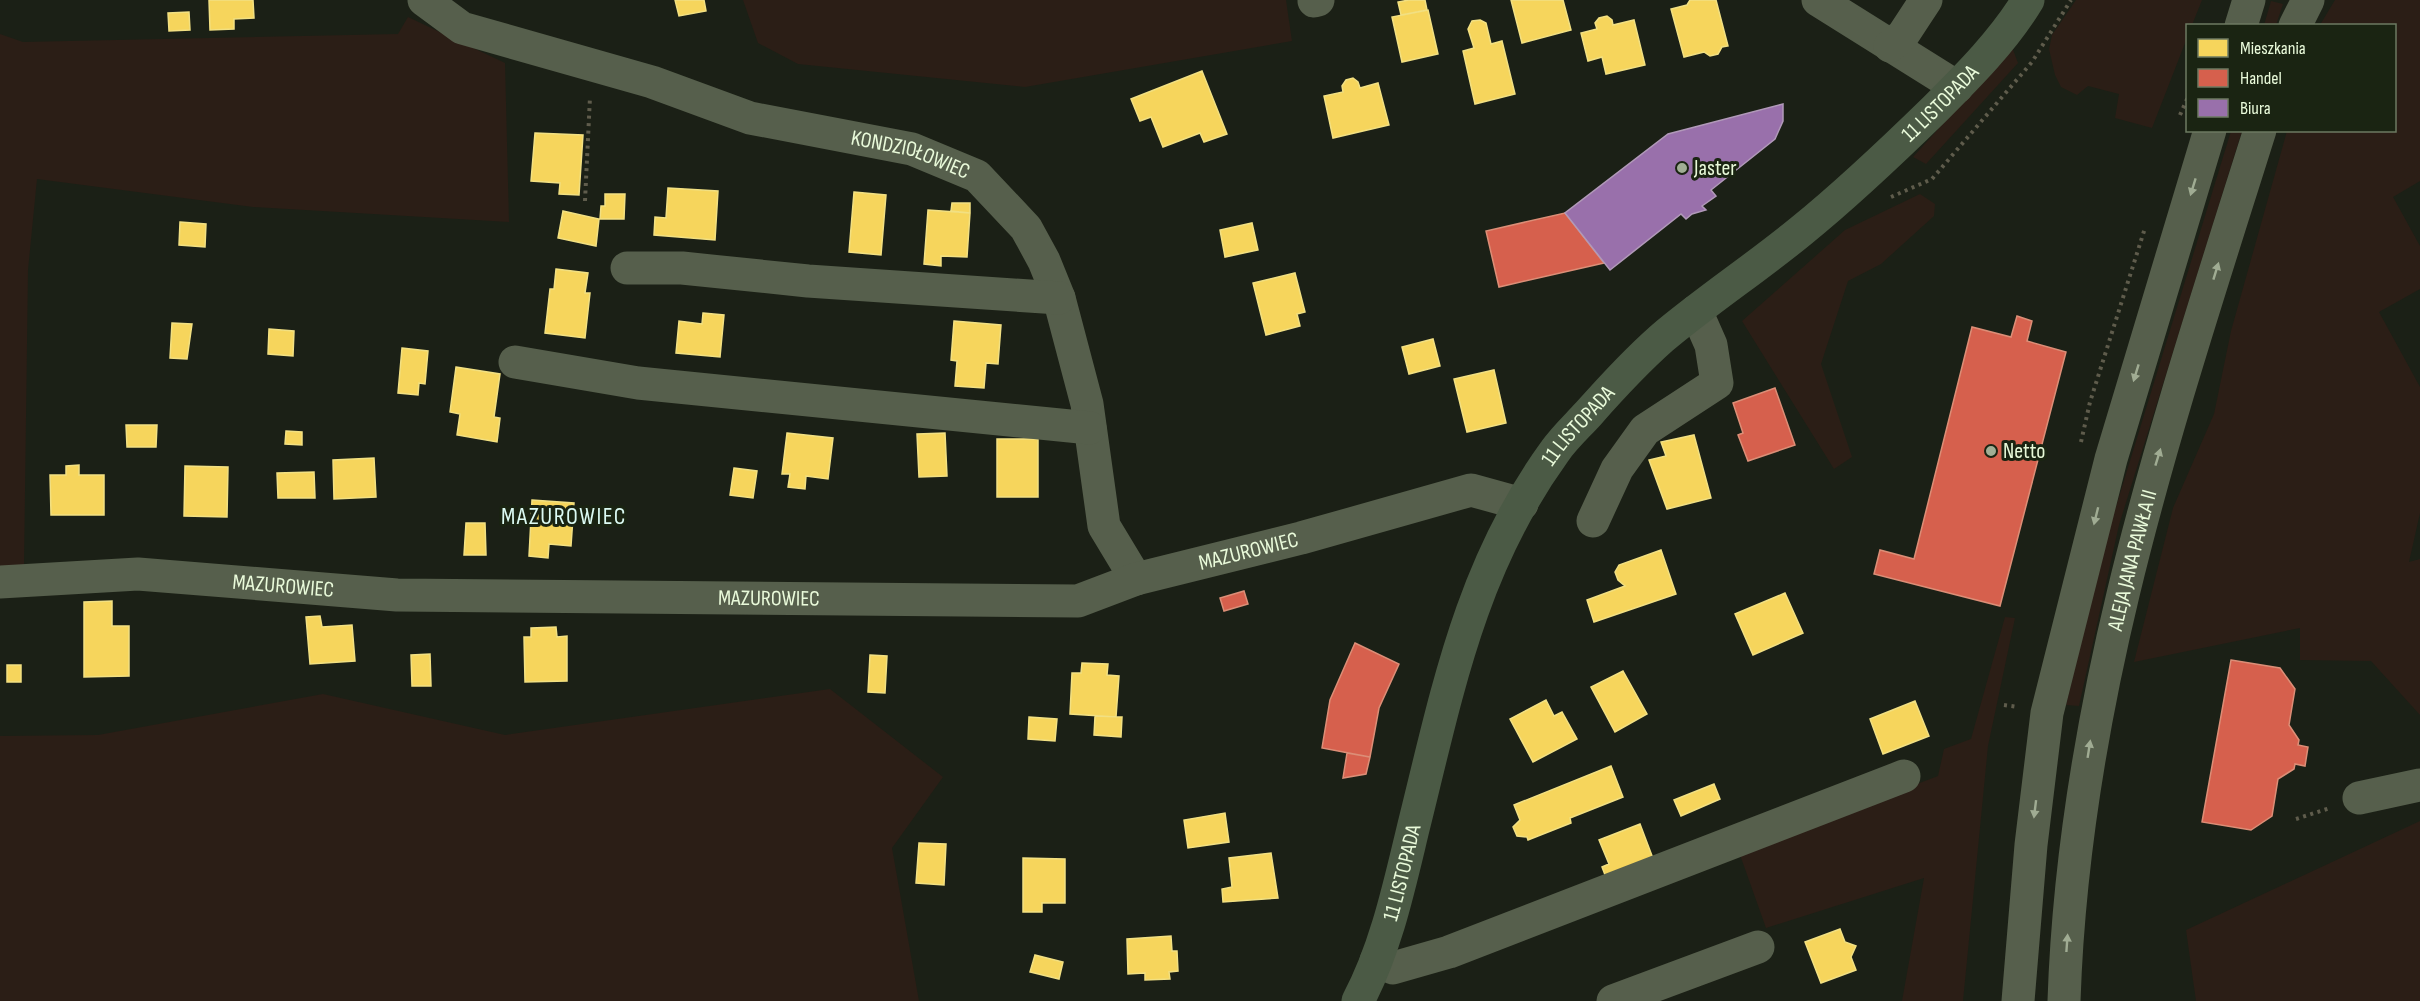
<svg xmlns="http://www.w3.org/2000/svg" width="2420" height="1001" font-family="'Sofia Sans Condensed',sans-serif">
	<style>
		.green { fill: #2b1e16 }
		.homes { fill: #f6d55c; stroke: #f2e082; stroke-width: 1.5 }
		.shops { fill: #d6604d; stroke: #dc8e77; stroke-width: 1.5 }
		.offices { fill: #9970ab; stroke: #b199b9; stroke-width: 1.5 }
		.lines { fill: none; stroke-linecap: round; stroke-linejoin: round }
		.path { stroke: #5f5c4c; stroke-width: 4; stroke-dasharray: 3 4.5; stroke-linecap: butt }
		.minor { stroke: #565f4c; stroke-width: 33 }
		.major { stroke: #4b5a45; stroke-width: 33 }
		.oneway { fill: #a0ac93 }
		.poi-dot { fill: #a1ae95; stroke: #1a2412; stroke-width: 2 }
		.labels { text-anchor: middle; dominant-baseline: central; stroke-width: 6; stroke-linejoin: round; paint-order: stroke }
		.street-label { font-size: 22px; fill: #e9fada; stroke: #1a2412 }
		.poi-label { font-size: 22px; fill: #e9fada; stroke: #1a2412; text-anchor: start }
		.neighbourhood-label { font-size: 24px; letter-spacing: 1.5px; fill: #dcfaf3; stroke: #1a2412 }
	</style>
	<rect width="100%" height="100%" fill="#1b2016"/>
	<path class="green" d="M743,0H1286L1292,41L1025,87L798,64L758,43Z
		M2076,0H2202L2192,25L2188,26L2187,38L2152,128L2115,118L2119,94L2088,86L2077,95L2061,87L2055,75L2049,49L2052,35Z
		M2335,0H2420V181L2393,197L2420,246V289L2379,312L2420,387V513L2409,562L2420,559V715L2371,661L2300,660V628L2134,662L2173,508L2214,414L2231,331L2287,131L2394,130V26L2320,25Z
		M2271,1L2283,4L2276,25H2264Z
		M408,17L505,63L509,222L253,207L37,179L28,270L24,566L0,567V34L23,42L398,34Z
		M2012,47L2018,63L1926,164L1913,157Z
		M2231,131H2242L2119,525L2079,706L2066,705L2107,536Z
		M1920,194L1935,204L1934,216L1881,264L1848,281L1821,364L1852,457L1834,469L1742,321L1845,230Z
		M2005,617L2015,618L1988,746L1963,1001H1902L1924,878L1766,928L1739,852L1938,776L1944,749L1971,739Z
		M830,689L943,777L892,848L919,1001H0V736L98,735L323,694L505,735Z
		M2420,821V1001H2196L2186,930Z"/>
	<path class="homes" d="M209,0H253L254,18L234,19V29L210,30Z
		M675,0H704L706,11L679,16Z
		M1409,0H1425L1427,10L1401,15L1398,2Z
		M1511,0H1563L1571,30L1522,43Z
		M1690,0H1716L1728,46L1722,47L1718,54L1710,56L1704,52L1684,57L1671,9L1687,5Z
		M1428,10L1438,54L1402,62L1392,17Z
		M189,12L190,30L169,31L168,13Z
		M1607,16L1612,20L1613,25L1634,20L1645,65L1606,74L1602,57L1588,61L1581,33L1597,29L1595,23L1599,18Z
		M1480,20L1486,23L1491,44L1502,41L1515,94L1475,104L1463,51L1474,48L1468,29L1472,21Z
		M1202,71L1227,134L1204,142L1200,133L1163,147L1151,117L1140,121L1131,99Z
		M1353,78L1358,82L1360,88L1378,83L1389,125L1333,138L1324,96L1343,92L1342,86L1346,80Z
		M535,133L583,135L579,195L559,194L560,183L531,181Z
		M668,188L718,191L715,240L654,235L655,217L666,218Z
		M854,192L886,195L881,255L849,252Z
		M605,194H625L624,219H600L601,206H605Z
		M952,203H970V213L951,211Z
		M928,210L970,213L967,257L941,256V266L924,264Z
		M563,211L599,219L596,246L558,238Z
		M180,222L206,224L205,247L179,245Z
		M1252,223L1258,250L1225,257L1220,230Z
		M556,269L588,273L585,293H590L585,338L545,333L550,289H554Z
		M1295,273L1305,312L1297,314L1300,326L1266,335L1253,283Z
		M703,313L724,315L720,357L676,353L679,321L702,324Z
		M954,321L1001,325L998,364L986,363L984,388L955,386L957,361L951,360Z
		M172,323L192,324L187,359L170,358Z
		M269,329L294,331L293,356L268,354Z
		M1433,339L1440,366L1409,374L1402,347Z
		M402,348L428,351L425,384L419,383L418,395L398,393Z
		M456,367L500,374L494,417L500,418L497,442L457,435L460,414L450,412Z
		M1494,370L1506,423L1467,432L1454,379Z
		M126,425H157L156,447H127Z
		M286,431L302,432V445L285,444Z
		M787,433L833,438L828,479L806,476L805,489L788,487L790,474H782Z
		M945,433L947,476L919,477L917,434Z
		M1694,435L1711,498L1667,509L1649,460L1666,456L1661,442Z
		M997,439H1038V497H997Z
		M374,458L376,497L334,499L333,460Z
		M79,465V475H104V515H51L50,475H66V466Z
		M185,466L228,467L227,517L184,516Z
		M734,468L757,471L753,498L730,495Z
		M314,472L315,498H278L277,473Z
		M532,500L574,503L571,546L549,544L548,558L529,556Z
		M466,523H485L486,555H464Z
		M1661,550L1676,594L1594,622L1587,600L1625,586L1618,580L1615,572L1619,565Z
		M1785,593L1803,633L1753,655L1735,614Z
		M112,601V626H129V676L84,677V602Z
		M320,616L322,627L352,625L355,661L310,664L306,617Z
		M556,627L557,637L567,636V681L525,682L524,637H531V628Z
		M430,654L431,686H412L411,655Z
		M870,655L887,656L885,693L868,692Z
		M1082,663L1108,664L1107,675L1119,676L1116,717L1070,714L1072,673H1081Z
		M7,665H21V682H7Z
		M1623,671L1647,714L1615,732L1591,687Z
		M1546,700L1554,716L1562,712L1577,739L1533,762L1510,719Z
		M1915,701L1929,736L1883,754L1870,719Z
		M1095,716L1122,717L1121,737L1094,735Z
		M1029,717L1057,719L1055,741L1028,739Z
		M1611,766L1623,797L1570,818L1571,823L1528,840L1527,837L1517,836L1513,827L1520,820L1514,805Z
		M1714,784L1720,799L1681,816L1674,800Z
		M1225,813L1229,842L1188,848L1184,820Z
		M1640,824L1654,861L1607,880L1602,867L1609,864L1599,840Z
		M919,843L946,844L944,885L916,883Z
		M1271,853L1278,898L1223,902L1222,889L1232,887L1229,858Z
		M1023,858L1065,859V903H1042V912H1023Z
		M1840,929L1845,942L1856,946L1851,957L1856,970L1821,983L1805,942Z
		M1171,936L1172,951H1177L1178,971L1169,972L1170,979L1145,980V973L1128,974L1127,939Z
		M1035,955L1063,962L1059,979L1030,972Z"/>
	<path class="shops" d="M1565,213L1604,263L1499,287L1486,231Z
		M2017,316L2032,321L2027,341L2066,352L2000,606L1874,574L1880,550L1914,559L1972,327L2011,337Z
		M1775,388L1795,445L1748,461L1738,435L1743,433L1733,403Z
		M1244,591L1248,604L1224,611L1220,598Z
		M1355,643L1399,664L1379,708L1370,757L1322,748L1330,700Z
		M2231,660L2280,668L2295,689L2289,725L2299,740L2298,745L2308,747L2305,766L2295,764L2294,769L2278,779L2272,816L2251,830L2202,822Z
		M1347,753L1370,757L1366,774L1343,778Z"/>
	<path class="offices" d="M1783,104V121L1775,139L1711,190L1716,196L1702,206L1706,210L1692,214L1686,219L1681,214L1610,270L1565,213L1668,134Z"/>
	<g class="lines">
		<path class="path" d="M2180,115L2188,97
			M1891,197L1932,179L2032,62L2071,0
			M585,201L590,97
			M2081,442L2090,402L2145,228
			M2004,705L2018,707
			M2296,819L2330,808"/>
		<g class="minor">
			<path id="s1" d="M424,0L462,28L652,82L750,118L912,149L977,176L1026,228L1044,261L1059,298L1087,404L1104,526L1136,579"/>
			<path d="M1818,0L1957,87"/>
			<path d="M1314,1L1318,0"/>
			<path d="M2241,26L2249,0"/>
			<path d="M2295,26L2308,0"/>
			<path d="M1890,46L1903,35L1926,0"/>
			<path d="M627,268H682L808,281L1059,298"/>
			<path d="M515,362L638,383L1090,428"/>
			<path d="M1593,521L1617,469L1645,430L1717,383L1711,345L1696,311"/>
			<path id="s2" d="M0,582L138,574L397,595L1078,601L1136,579L1301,538L1471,490L1522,504"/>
			<path d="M2359,798L2420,785"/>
			<path d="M1376,961L1393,968L1449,952L1904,776"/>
			<path d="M1613,1001L1758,947"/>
			<path d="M2018,1001L2031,845L2047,713L2111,459L2210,130"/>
			<path id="s3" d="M2064,1001C2074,696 2169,419 2260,130"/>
		</g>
		<path class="major" id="s4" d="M1358,1001C1386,948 1399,887 1413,829C1447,693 1470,568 1555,451C1564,438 1577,426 1588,414C1611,388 1636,361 1662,338C1707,300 1756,268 1801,231C1848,193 1892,151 1935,109C1968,76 2004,40 2028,0"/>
	</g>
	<defs><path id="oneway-solid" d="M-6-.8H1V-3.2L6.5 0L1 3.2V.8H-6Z" transform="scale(1.5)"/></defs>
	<g class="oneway">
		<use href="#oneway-solid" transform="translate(2193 187) rotate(107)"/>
		<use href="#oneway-solid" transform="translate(2216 271) rotate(-73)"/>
		<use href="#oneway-solid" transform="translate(2136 373) rotate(107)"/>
		<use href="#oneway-solid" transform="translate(2158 457) rotate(-73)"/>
		<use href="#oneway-solid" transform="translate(2096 516) rotate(104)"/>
		<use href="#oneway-solid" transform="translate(2089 749) rotate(-81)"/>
		<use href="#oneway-solid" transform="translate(2035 809) rotate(97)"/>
		<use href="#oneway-solid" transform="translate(2067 943) rotate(-86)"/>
	</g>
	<g class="poi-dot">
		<circle cx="1682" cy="168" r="6"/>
		<circle cx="1991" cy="451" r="6"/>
	</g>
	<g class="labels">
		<g class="street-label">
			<text stroke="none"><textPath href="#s4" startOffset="1108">11 LISTOPADA</textPath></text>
			<text stroke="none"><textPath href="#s1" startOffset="514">KONDZIOŁOWIEC</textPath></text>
			<text stroke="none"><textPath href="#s4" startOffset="622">11 LISTOPADA</textPath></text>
			<text stroke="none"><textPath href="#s2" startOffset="1257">MAZUROWIEC</textPath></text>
			<text stroke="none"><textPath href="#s3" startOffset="447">ALEJA JANA PAWŁA II</textPath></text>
			<text stroke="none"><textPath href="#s2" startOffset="284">MAZUROWIEC</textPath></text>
			<text stroke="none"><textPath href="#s2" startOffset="770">MAZUROWIEC</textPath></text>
			<text stroke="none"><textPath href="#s4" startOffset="136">11 LISTOPADA</textPath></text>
		</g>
		<g class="poi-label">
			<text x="1694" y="168">Jaster</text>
			<text x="2003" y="451">Netto</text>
		</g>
		<g class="neighbourhood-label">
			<text x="564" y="516">MAZUROWIEC</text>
		</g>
	</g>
	<rect x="2186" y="24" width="210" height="108" fill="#1a2412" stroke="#6d7a62" stroke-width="1.5"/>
	<rect x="2198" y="39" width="30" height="18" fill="#f6d55c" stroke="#6d7a62" stroke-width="1.5"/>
	<text x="2240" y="54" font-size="18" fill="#e9fada">Mieszkania</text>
	<rect x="2198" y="69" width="30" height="18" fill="#d6604d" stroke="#6d7a62" stroke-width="1.5"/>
	<text x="2240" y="84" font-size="18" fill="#e9fada">Handel</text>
	<rect x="2198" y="99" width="30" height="18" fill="#9970ab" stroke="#6d7a62" stroke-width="1.5"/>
	<text x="2240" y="114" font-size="18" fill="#e9fada">Biura</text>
</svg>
